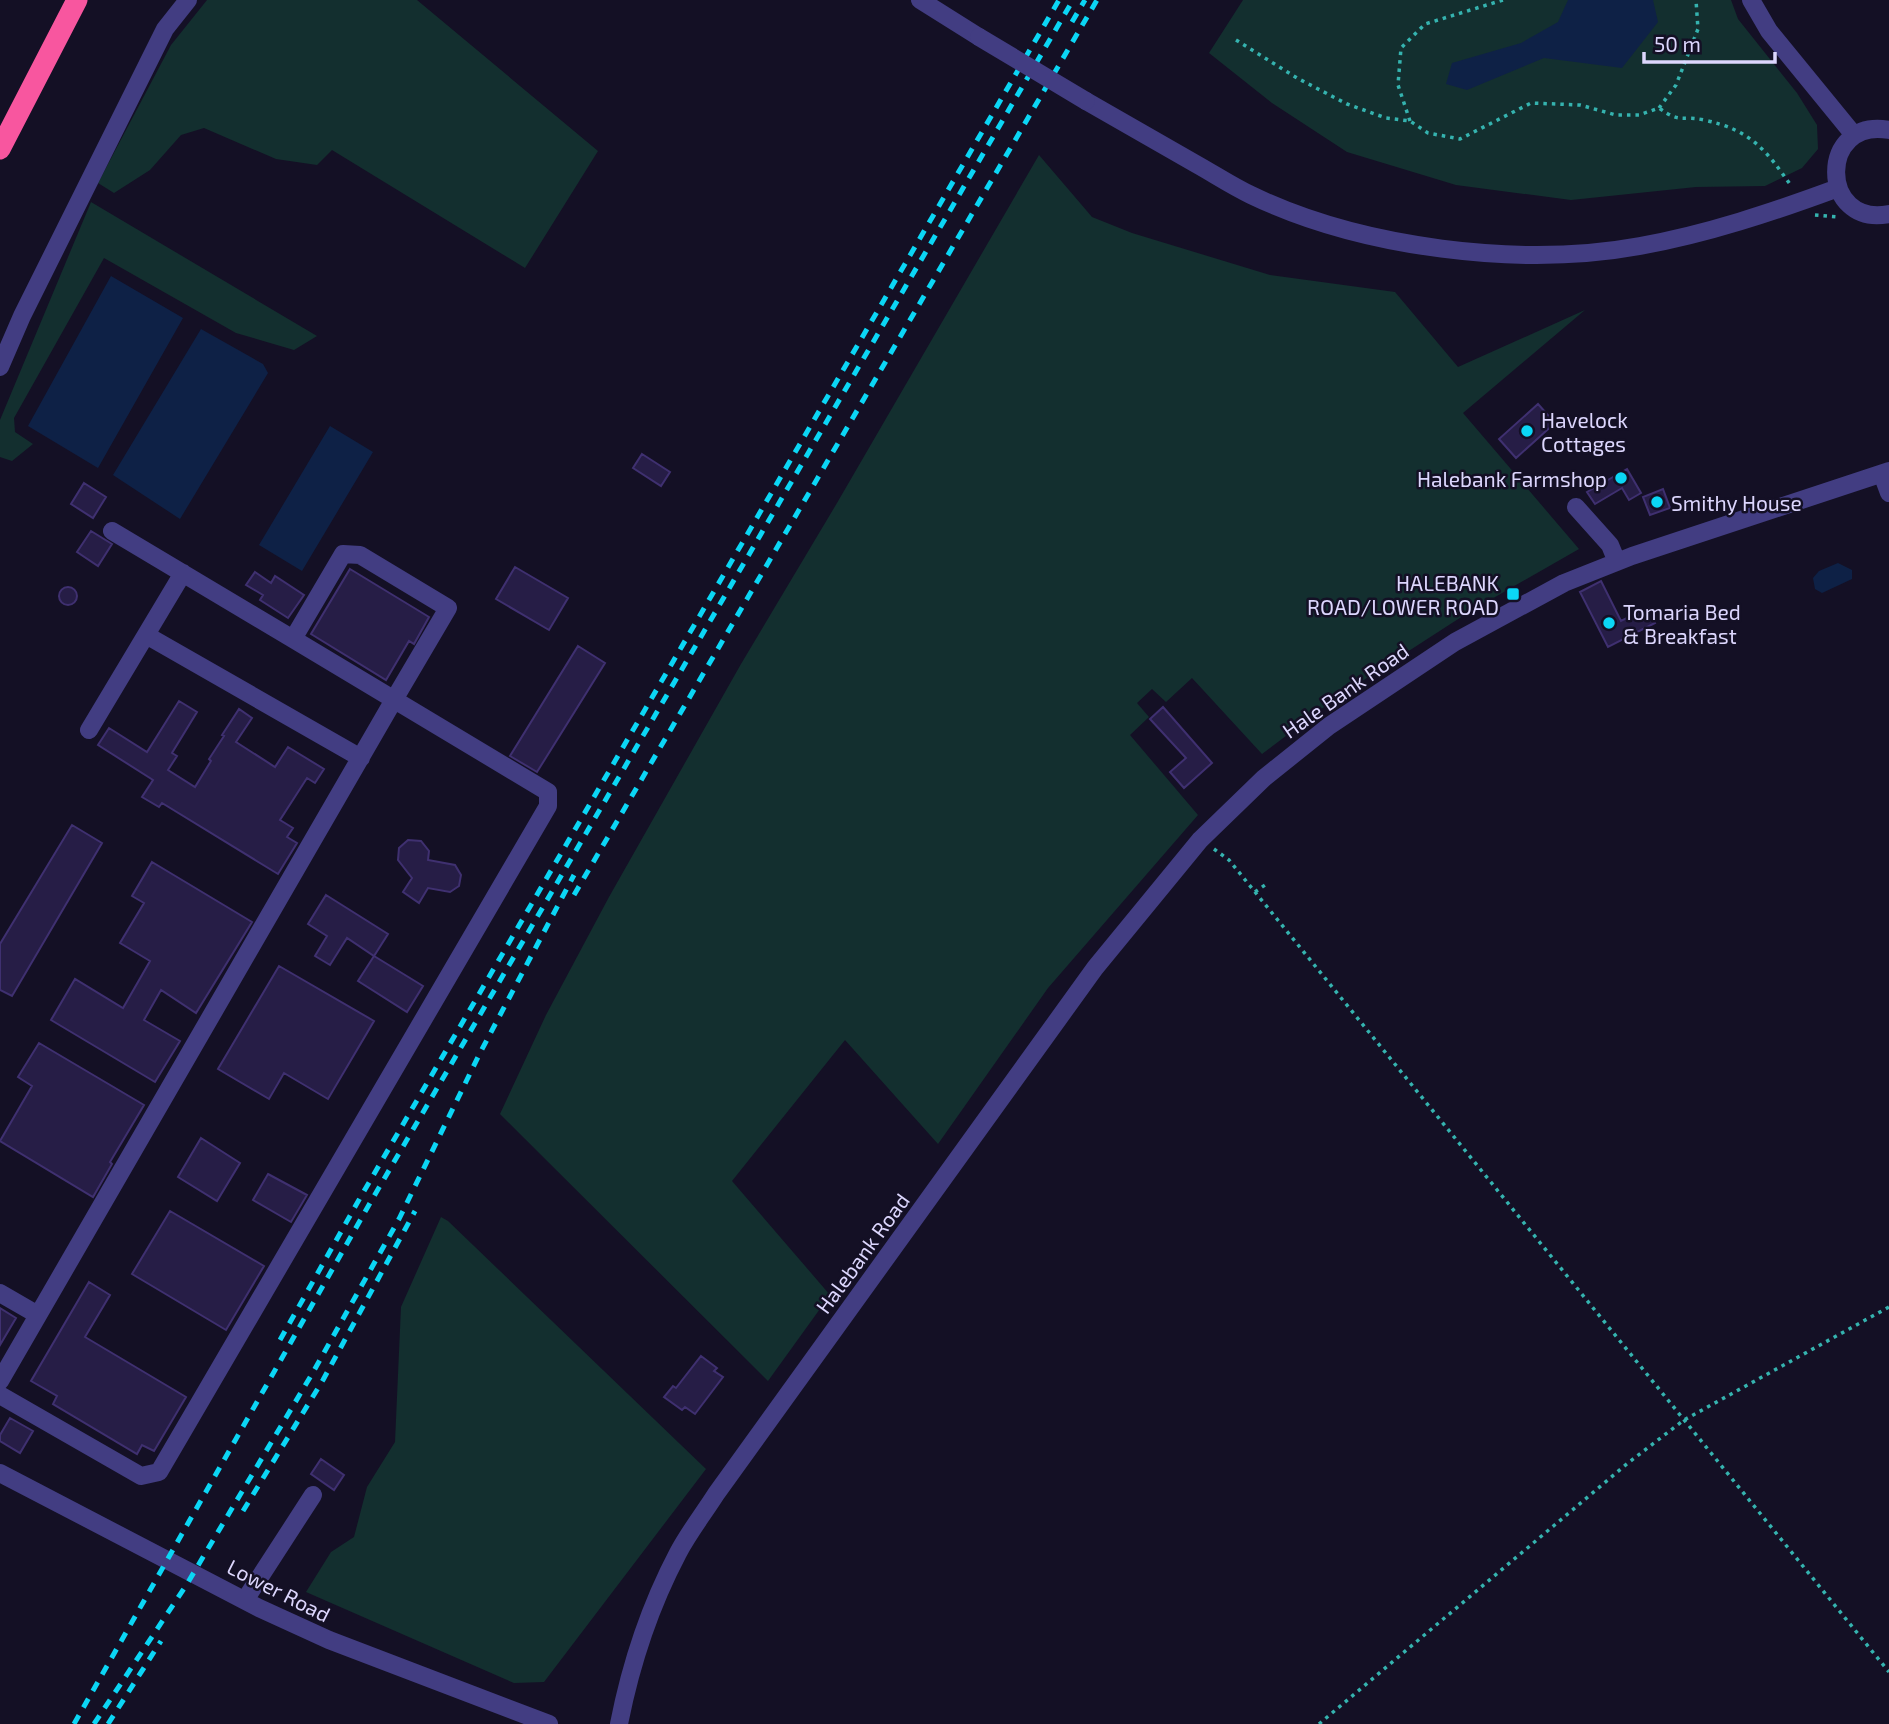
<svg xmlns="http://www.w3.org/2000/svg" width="1889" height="1724" font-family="'Exo 2',sans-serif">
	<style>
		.green { fill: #132f2f }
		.water { fill: #0e2146 }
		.building { fill: #261d46; stroke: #3f3070; stroke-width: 2 }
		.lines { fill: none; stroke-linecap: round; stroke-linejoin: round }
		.path { stroke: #35b3af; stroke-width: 3.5; stroke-dasharray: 3.5 5; stroke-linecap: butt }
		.minor { stroke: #423d82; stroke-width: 18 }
		.highway { stroke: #f8569f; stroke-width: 21 }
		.rail { stroke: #0bd6f5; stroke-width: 5; stroke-dasharray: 10 9; stroke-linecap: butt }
		.minor-bridge { stroke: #423d82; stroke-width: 18 }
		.poi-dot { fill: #0bd6f5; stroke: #141025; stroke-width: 2.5 }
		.labels { text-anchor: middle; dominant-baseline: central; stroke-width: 5; stroke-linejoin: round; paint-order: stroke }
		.poi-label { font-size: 21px; fill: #dcd6fd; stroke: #141025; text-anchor: start }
		.street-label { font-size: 21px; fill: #dcd6fd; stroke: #141025 }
	</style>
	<rect width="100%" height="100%" fill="#141025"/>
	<path class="green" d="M207,0H417L598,151L525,268L332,150L317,165L276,159L204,128L181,135L150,170L114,193L98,183L171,45Z
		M1243,0H1731L1738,19L1797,93L1817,125L1818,149L1802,168L1765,186L1696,187L1571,200L1456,185L1347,152L1272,103L1209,53Z
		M1039,155L1092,217L1132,233L1270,275L1395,292L1458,367L1585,310L1463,413L1579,549L1469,612L1336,698L1262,754L1192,678L1166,702L1152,689L1137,703L1149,717L1130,735L1198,815L1048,988L938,1144L845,1040L732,1181L830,1295L768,1381L500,1114L546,1015L609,897L741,664L837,503Z
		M91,202L317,336L294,350L236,333L104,258L14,418L15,432L33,444L12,461L0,457V420Z
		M441,1217L448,1221L706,1469L544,1682L514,1683L306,1592L331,1552L354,1537L367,1487L395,1442L401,1307Z"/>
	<path class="water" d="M1568,0H1653L1658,22L1622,68L1544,58L1467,90L1446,84L1452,63L1521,43L1558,22Z
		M111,276L183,318L98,468L28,426Z
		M201,329L263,364L268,373L180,519L113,475Z
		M330,426L373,452L302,571L259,545Z
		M1838,563L1852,570V579L1822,593L1815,589L1813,578L1819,571Z"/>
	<path class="building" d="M1538,404L1555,423L1516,458L1499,439Z
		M642,454L670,472L661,486L633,468Z
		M1627,469L1641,493L1629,500L1622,488L1595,504L1587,492Z
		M84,483L106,497L93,518L71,504Z
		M1663,489L1670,508L1650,515L1643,497Z
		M91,531L112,544L98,566L77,552Z
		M515,567L568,598L549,630L496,599Z
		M350,569L429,617L414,644L409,641L386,680L311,634Z
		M255,572L271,583L275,576L304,595L288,618L260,600L263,595L246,585Z
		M1601,581L1621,621L1647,608L1655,623L1608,647L1580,592Z
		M59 596a9 9 0 1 1 18 0a9 9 0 1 1-18 0Z
		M578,646L605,663L537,772L510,756Z
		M179,701L197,712L172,753L177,756L168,770L195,787L211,761L209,759L224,736L222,735L239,709L252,718L236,742L275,767L288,747L324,769L315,783L307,778L280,820L293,828L287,837L297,843L278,874L162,803L159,807L142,797L153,780L98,745L109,728L147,752Z
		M1163,707L1212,763L1184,788L1170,772L1186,758L1150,719Z
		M72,825L102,843L12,996L0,990V944Z
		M408,840L421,841L429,851L428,860L455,865L461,875L459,886L450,892L428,888L419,903L403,892L412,878L398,860L399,848Z
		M152,862L252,922L196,1013L161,990L144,1020L180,1041L155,1082L51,1020L75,979L123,1008L150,961L120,943L144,903L132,896Z
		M326,895L388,934L374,956L347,938L330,965L315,956L327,936L308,924Z
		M374,956L423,986L407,1012L358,981Z
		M279,966L374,1021L328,1099L284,1073L269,1099L218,1069Z
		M39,1043L144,1105L110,1162L112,1164L93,1197L0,1141L32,1086L18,1077Z
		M201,1138L240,1163L217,1201L178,1177Z
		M268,1174L307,1195L291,1222L253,1200Z
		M170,1211L264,1266L226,1330L132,1274Z
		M89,1282L110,1295L85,1337L186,1397L154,1451L142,1445L137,1454L53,1404L57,1396L31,1381Z
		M0,1308L16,1318L0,1345Z
		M701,1356L717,1368L714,1371L723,1377L695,1414L685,1407L682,1410L664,1397L673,1386L676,1388Z
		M10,1418L33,1431L20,1453L0,1441V1435Z
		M321,1459L344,1475L334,1490L311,1474Z"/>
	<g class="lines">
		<path class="path" d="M1236,40L1297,78L1347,104L1386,118L1410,121L1428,133L1460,139L1531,103L1580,105L1616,115H1639L1659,108C1681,124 1681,115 1704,120C1751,130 1766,150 1792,187
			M1659,108L1676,85L1698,29L1696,0
			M1410,121L1398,85L1401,48L1425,24L1503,0
			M1815,215L1838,217
			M1214,849L1229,860L1889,1672
			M1255,892L1265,885
			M1319,1724L1628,1463L1684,1420L1889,1307"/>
		<path class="minor" d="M920,0L979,37
			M1751,0L1769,31L1854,135
			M1086,101C1123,122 1159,143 1196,164C1214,174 1232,186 1251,195C1361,248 1520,268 1640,246C1707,234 1773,212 1838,188
			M1889,130C1818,117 1819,228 1889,214
			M0,367L22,316L165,29L188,0
			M1882,474L1889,493
			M1576,507L1610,545L1617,562
			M112,531L293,639
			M146,635L361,758
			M89,730L183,573
			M0,1293L38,1315
			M0,1381L395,698L448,608L360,555L343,554L293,639L548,792V806L159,1472L141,1476L0,1395
			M0,1473L259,1608L329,1640L549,1724
			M245,1600L313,1495
			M619,1724C631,1663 649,1608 678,1553C689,1532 704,1513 716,1494L1095,968L1200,840L1264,778L1329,726L1455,642L1564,583L1632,556L1889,471"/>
		<path class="highway" d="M0,149L77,0"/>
		<path class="rail" d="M1072,22L1085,0
			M574,895L1097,0
			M280,1340L360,1198L1059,0
			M243,1511L323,1380L415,1211
			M74,1724L370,1203L1073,0
			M94,1724L187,1584L312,1374L399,1219L480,1053L574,875
			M108,1724L161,1641"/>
		<path class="minor-bridge" d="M979,37L1086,101"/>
	</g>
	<g class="poi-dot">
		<circle cx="1527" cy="431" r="7"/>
		<circle cx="1621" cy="478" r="7"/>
		<circle cx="1657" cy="502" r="7"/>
		<rect x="1506" y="587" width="14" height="14" rx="3.5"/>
		<circle cx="1609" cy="623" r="7"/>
	</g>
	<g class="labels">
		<g class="poi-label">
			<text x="1541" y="419">Havelock<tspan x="1541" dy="24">Cottages</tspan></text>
			<text x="1607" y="478" text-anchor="end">Halebank Farmshop</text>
			<text x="1671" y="502">Smithy House</text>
			<text x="1499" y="582" text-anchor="end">HALEBANK<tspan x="1499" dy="24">ROAD/LOWER ROAD</tspan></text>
			<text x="1623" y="611">Tomaria Bed<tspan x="1623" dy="24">&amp; Breakfast</tspan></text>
		</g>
		<g class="street-label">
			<text transform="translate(1345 690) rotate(-35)">Hale Bank Road</text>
			<text transform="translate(862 1253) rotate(-54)">Halebank Road</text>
			<text transform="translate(279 1590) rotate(27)">Lower Road</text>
		</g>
	</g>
	<path d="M1644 52v10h131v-10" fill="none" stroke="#dcd6fd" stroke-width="3.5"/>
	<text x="1654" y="52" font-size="21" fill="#dcd6fd" stroke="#141025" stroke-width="5" paint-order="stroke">50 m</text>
</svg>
